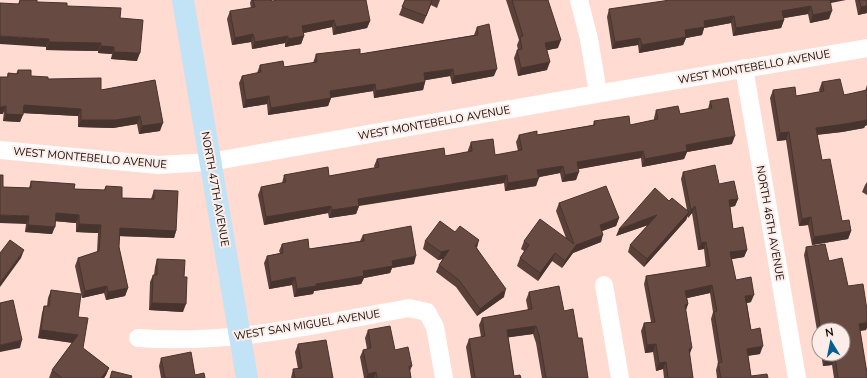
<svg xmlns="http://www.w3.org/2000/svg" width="867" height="378" font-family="'Nunito Sans',sans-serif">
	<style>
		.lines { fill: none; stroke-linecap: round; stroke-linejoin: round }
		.street { stroke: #fff; stroke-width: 18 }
		.secondary { stroke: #c2e2f6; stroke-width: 22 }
		.wall { fill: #594039 }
		.shaded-wall { fill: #48342e }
		.building { fill: #674a42; stroke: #48342e }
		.labels { text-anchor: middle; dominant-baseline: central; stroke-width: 4; stroke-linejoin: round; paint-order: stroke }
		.street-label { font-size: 11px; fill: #190e0a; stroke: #fcede9 }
	</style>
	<rect width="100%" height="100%" fill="#ffdbd1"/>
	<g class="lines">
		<path class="street" d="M579,0L589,39L598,93
			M744,68L797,378
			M0,150L158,165L210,162L625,89L867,48
			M604,285L620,378
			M138,338C230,345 319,324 409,308L427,312L435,327L444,378"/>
		<path class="secondary" d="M183,0L247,378"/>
	</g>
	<path class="wall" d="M20,0L67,6L120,18L137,61L111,59L112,54L98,53V51L46,50V47L18,4Z
		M251,0H271L272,1L370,21L367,28L333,35L332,27L303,33L304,36L301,44L285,47V43L252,49L251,42L232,45L227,19L230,11L251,8L250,3Z
		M405,0H440L437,8L431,5L423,24L399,15Z
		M506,0H548L558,48L547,50V70L518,76L514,58L517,50H518L517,45L519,40Z
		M855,0H867V13L858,15Z
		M831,3L829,19L810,23L808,14L783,18L784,20L781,28L733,36L731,23L704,28L702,35L686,38L683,45L639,53L638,45L612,49L607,17L609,9Z
		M477,27L494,76L452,84L450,76L425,80V82L423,90L374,98L373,91L331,98L328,106L268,115L267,104L243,108L239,83L242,76L257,73L260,65L284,67L313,63L316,54H360L474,35Z
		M18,70L31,76L101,90L155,80L160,131L139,134L137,124L113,128L78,127V116L23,113L20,122L3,121L7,77L8,73L16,74Z
		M822,82L844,95L865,91L867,85V125L865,126L864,128L842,132L817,135L822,160L842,221L851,231L848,239L812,245L808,225L799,226L786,140L777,141L770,98L773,90L796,96L820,92L819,90Z
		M710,101L732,144L687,152L684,159L642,167L641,158L578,169L576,180L562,182L560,173L538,177L536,186L505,191L504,183L359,206L356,214L329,218L328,213L264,225L258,195L261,187L282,183L284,175L329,176L375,168L374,166L377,159L445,156L468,152V150L471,142L495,155L518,151L516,142L519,135H537L593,125L594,121L630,125L654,120V118L656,110L680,114L708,109Z
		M683,172L719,184L738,199L735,206L730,207L733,229L747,250L744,257L731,259L736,280L751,302L747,303L751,330L760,354L748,356L751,376L768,378H717L716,370L718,363L711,319L713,312L710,293L687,298L688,304L686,310L689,355L693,378H664L663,369L656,371L653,352L645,353L641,331L644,323L651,322L644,284L646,276L706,267L704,249L698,250L692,213L688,218V216L686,220L644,267L628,252L630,245L648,225L616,236L669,201L687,210L681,179Z
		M31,181L74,189L104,190L106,186L122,198L151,199L154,190L176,231L174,238L119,236V247L128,288L125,296L106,300L104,293L82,298L75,266L78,258L97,252L98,233L76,232V223L55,221L52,234L25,232L26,224L3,187L29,188Z
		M867,182V195L862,192L865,185Z
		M559,203L619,218L616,226L602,231L601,242L573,253L562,268L552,261L538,281L517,266L520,258L524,251L521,249L524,241L566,238L556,211Z
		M363,235L414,264L392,268L390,273L364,278L361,284L314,291L313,294L294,297L292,285L269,289L264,263L267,256L280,253L279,251L282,244L309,249L360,241Z
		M425,241L477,248L504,297L477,316L456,287L436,272L439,265L443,259L438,260L423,249Z
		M806,247L829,261L848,286L866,330L860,331L867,378H834L832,365L823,366L821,354H843V330H819V342L804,255Z
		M157,259L184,277L183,312L149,310L150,282L153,275H154L155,267Z
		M51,290L78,317L83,348L109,368L106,375L104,378H49L52,370L72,343L38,338L42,313L44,306H47L48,298Z
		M529,292L564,311L578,338L588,378H542L536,343L533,334L508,337L514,376L521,378H471L466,347L469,339L481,337L479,325L482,318L528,310L526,300Z
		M368,330L395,350L412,366L410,371L411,378H364L360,357L363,350L367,349L365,338Z
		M298,344L333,378H291L293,369H298L295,352Z
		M161,358L195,375L205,378H161L159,366Z"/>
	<path class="shaded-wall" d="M828,0H846L826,4Z
		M811,6L808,14L779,19L782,11Z
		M867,6V13L858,15L861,7Z
		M832,11L829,19L810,23L813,15Z
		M734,16L731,23L704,28L702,35L686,38L683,45L639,53L642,45L685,30L704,21Z
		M334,20L332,27L299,34L302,26Z
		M784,20L781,28L733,36L736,28Z
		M370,21L367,28L333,35L336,27Z
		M253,34L251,42L232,45L235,38Z
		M0,36L49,39L46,47L0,44Z
		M288,36L285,43L252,49L255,42Z
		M304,36L301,44L285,47L288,39Z
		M640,38L638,45L612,49L615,42Z
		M561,40L558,48L543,51L545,43Z
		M49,42L101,43L98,51L46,50Z
		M101,46L114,47L112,54L98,53Z
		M114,52L140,53L137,61L111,59Z
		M550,62L547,70L518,76L521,68Z
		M453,69L450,76L421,81L424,73Z
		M497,69L494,76L452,84L454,76Z
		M425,82L423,90L374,98L376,91Z
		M375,84L373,91L327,98L330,91Z
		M269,96L267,104L243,108L246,100Z
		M331,98L328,106L268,115L271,108Z
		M24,105L81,109L78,116L21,113Z
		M6,106L3,114H0V107Z
		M6,114L23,115L20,122L3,121Z
		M140,116L137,124L113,128L78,127L81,120Z
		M867,118V125L865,126L864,128L842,132L813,135L816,128Z
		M163,123L160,131L139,134L142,126Z
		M789,132L786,140L777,141L780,133Z
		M735,136L732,144L687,152L684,159L642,167L645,159L686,145Z
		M643,151L641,158L574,170L577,162Z
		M563,166L560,173L535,178L537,170Z
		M579,172L576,180L562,182L565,175Z
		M507,175L504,183L355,206L358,199Z
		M539,178L536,186L505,191L508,183Z
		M738,199L735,206L726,208L729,200Z
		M331,206L328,213L264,225L266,217Z
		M359,206L356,214L329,218L332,210Z
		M695,206L692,213L688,218L691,210Z
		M689,212L686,220L644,267L647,259Z
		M56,213L79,215L76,223L53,221Z
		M0,215L29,216L26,224L0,223Z
		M657,215L654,223L616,236L619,229Z
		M811,217L808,225L799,226L802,219Z
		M619,218L616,226L597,233L600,225Z
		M79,224L101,225L98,233L76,232Z
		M28,225L55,227L52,234L25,232Z
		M120,228L176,231L174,238L117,236Z
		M851,231L848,239L812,245L814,237Z
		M603,235L601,242L573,253L562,268L565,261L576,245Z
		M479,240L477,248L475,246Z
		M706,242L704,249L698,250L701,243Z
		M24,250L21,258L0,287V283Z
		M449,250L446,258L438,260L441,252Z
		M747,250L744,257L727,260L730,252Z
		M555,253L552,261L538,281L540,273Z
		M416,256L414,264L392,268L390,273L364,278L361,284L314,291L313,294L294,297L297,289L392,261Z
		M295,277L292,285L269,289L271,282Z
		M712,285L710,293L683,299L685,291Z
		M107,286L104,293L82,298L85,291Z
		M128,288L125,296L106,300L108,292Z
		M506,289L504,297L477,316L480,309Z
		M754,295L751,302L743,304L745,296Z
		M152,303L186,304L183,312L149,310Z
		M688,304L685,312V305Z
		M867,322V328L866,330L856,331L859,324Z
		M536,326L533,334L504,338L507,330Z
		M41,330L78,335L75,343L38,338Z
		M22,340L20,348L0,352V345Z
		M656,344L653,352L645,353L647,345Z
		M763,346L760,354L744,356L747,349Z
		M692,348L689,356V349Z
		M835,357L832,365L823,366L826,359Z
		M666,362L663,369L656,371L659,363Z
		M109,368L106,375L104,378H101Z
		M376,372L374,378H366L368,374Z"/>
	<path class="building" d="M20,0H37V2L67,3V6L121,8L120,18L143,20L140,53L114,52V47L101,46V43L49,42V39L0,36V3L19,4Z
		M253,0H271L272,1L279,0H366L370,21L336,27L334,20L302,26L304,36L288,39V36L255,42L253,34L235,38L230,11L255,7Z
		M405,0H432L426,16L402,7Z
		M512,0H548L561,40L545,43L550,62L521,68L517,50L522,49L520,37L523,36Z
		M670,0H830L832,11L813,15L811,6L782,11L784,20L736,28L734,16L704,21L705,27L685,30L686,37L642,45L640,38L615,42L609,9Z
		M859,0H867V6L861,7Z
		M489,24L497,69L454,76L453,69L424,73L425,82L376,91L375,84L330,91L331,98L271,108L269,96L246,100L242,76L261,72L260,65L283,61L284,67L317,62L316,54L360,49V54L478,35L477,27Z
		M18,70H31V76L48,77V79L101,78V90L155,80L163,123L142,126L140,116L116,120H81V109L24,105L23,115L6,114V106L0,107V77H8V73L18,74Z
		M840,79L844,95L867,90V120L845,124L816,128L822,160L830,159L842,221L849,220L851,231L814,237L811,217L802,219L789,132L780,133L773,90L795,87L796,96L824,91L822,82Z
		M728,98L735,136L686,145L687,151L645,159L643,151L577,162L579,172L565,175L563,166L537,170L539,178L508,183L507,175L358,199L359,206L332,210L331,206L266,217L261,187L286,182L284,175L328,167L329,176L379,167L377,159L444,148L445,156L472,151L471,142L493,139L495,155L522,150L519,135L537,131V135L595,125L594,121L629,116L630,125L658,119L656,110L678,106L680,114L712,108L710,101Z
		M715,165L719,184L734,181L738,199L729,200L733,229L743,227L747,250L730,252L736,280L751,277L754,295L745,296L751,330L760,328L763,346L747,349L751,376L767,374L768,378H721L718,363L722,362L714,312L717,311L712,285L685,291L688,304L685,305L692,348L689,349L693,378H668L666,362L659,363L656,344L647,345L644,323L655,322L646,276L710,266L706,242L701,243L695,206L691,210L683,172Z
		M0,175H3V187L31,188V181L75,184L74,189L105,190L106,186L122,187V198L154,199V190L178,191L176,231L120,228L119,247L128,288L108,292L107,286L85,291L78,258L99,251L101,225L79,224V215L56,213L55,227L28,225L29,216L0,215Z
		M606,186L619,218L600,225L603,235L576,245L565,261L555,253L540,273L520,258L529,245L524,241L540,219L574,244L559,203Z
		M655,188L669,201L672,198L689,212L647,259L630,245L657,215L619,229Z
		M440,221L455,232L460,226L479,240L475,246L506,289L480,309L459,280L439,265L449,250L441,252L425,241Z
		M411,226L416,256L392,261L393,266L363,271L364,276L316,284V286L297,289L295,277L271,282L267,256L283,253L282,244L308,239L309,249L364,241L363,235Z
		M10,240L24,250L0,283V253Z
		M825,244L829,261L842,258L848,286L863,284L867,310V322L859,324L867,373V378H838L835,357L826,359L825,354H843V330H821L806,247Z
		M157,259L185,260L184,277H187L186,304L152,303L153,275H157Z
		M559,286L564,311L573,309L578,338H582L588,378H546L539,335L536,326L507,330L514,376L520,375L521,378H475L469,339L485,336L482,318L532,309L529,292Z
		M51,290L81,294L78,317L88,318L83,348L109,368L101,378H62L52,370L78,335L41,330L44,306H49Z
		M13,300L22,340L0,345V303Z
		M390,326L395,350L408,347L412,366H409L411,378H377L376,372L368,374L363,350L371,348L368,330Z
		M326,340L333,378H295L293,369L302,368L298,344Z
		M191,352L195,375L204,373L205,378H165L161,358Z
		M112,371L132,376L131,378H110Z"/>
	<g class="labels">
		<g class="street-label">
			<text transform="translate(754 67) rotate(-10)">WEST MONTEBELLO AVENUE</text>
			<text transform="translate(434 123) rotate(-10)">WEST MONTEBELLO AVENUE</text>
			<text transform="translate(90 158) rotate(5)">WEST MONTEBELLO AVENUE</text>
			<text transform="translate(215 189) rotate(80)">NORTH 47TH AVENUE</text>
			<text transform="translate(770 223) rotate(80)">NORTH 46TH AVENUE</text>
			<text transform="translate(307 325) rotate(-9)">WEST SAN MIGUEL AVENUE</text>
		</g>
	</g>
	<g transform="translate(831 342) rotate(350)"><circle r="19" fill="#fcede9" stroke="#a19490"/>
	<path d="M0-3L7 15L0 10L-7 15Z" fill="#056091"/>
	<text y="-6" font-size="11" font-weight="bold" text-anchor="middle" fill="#190e0a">N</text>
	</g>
</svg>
